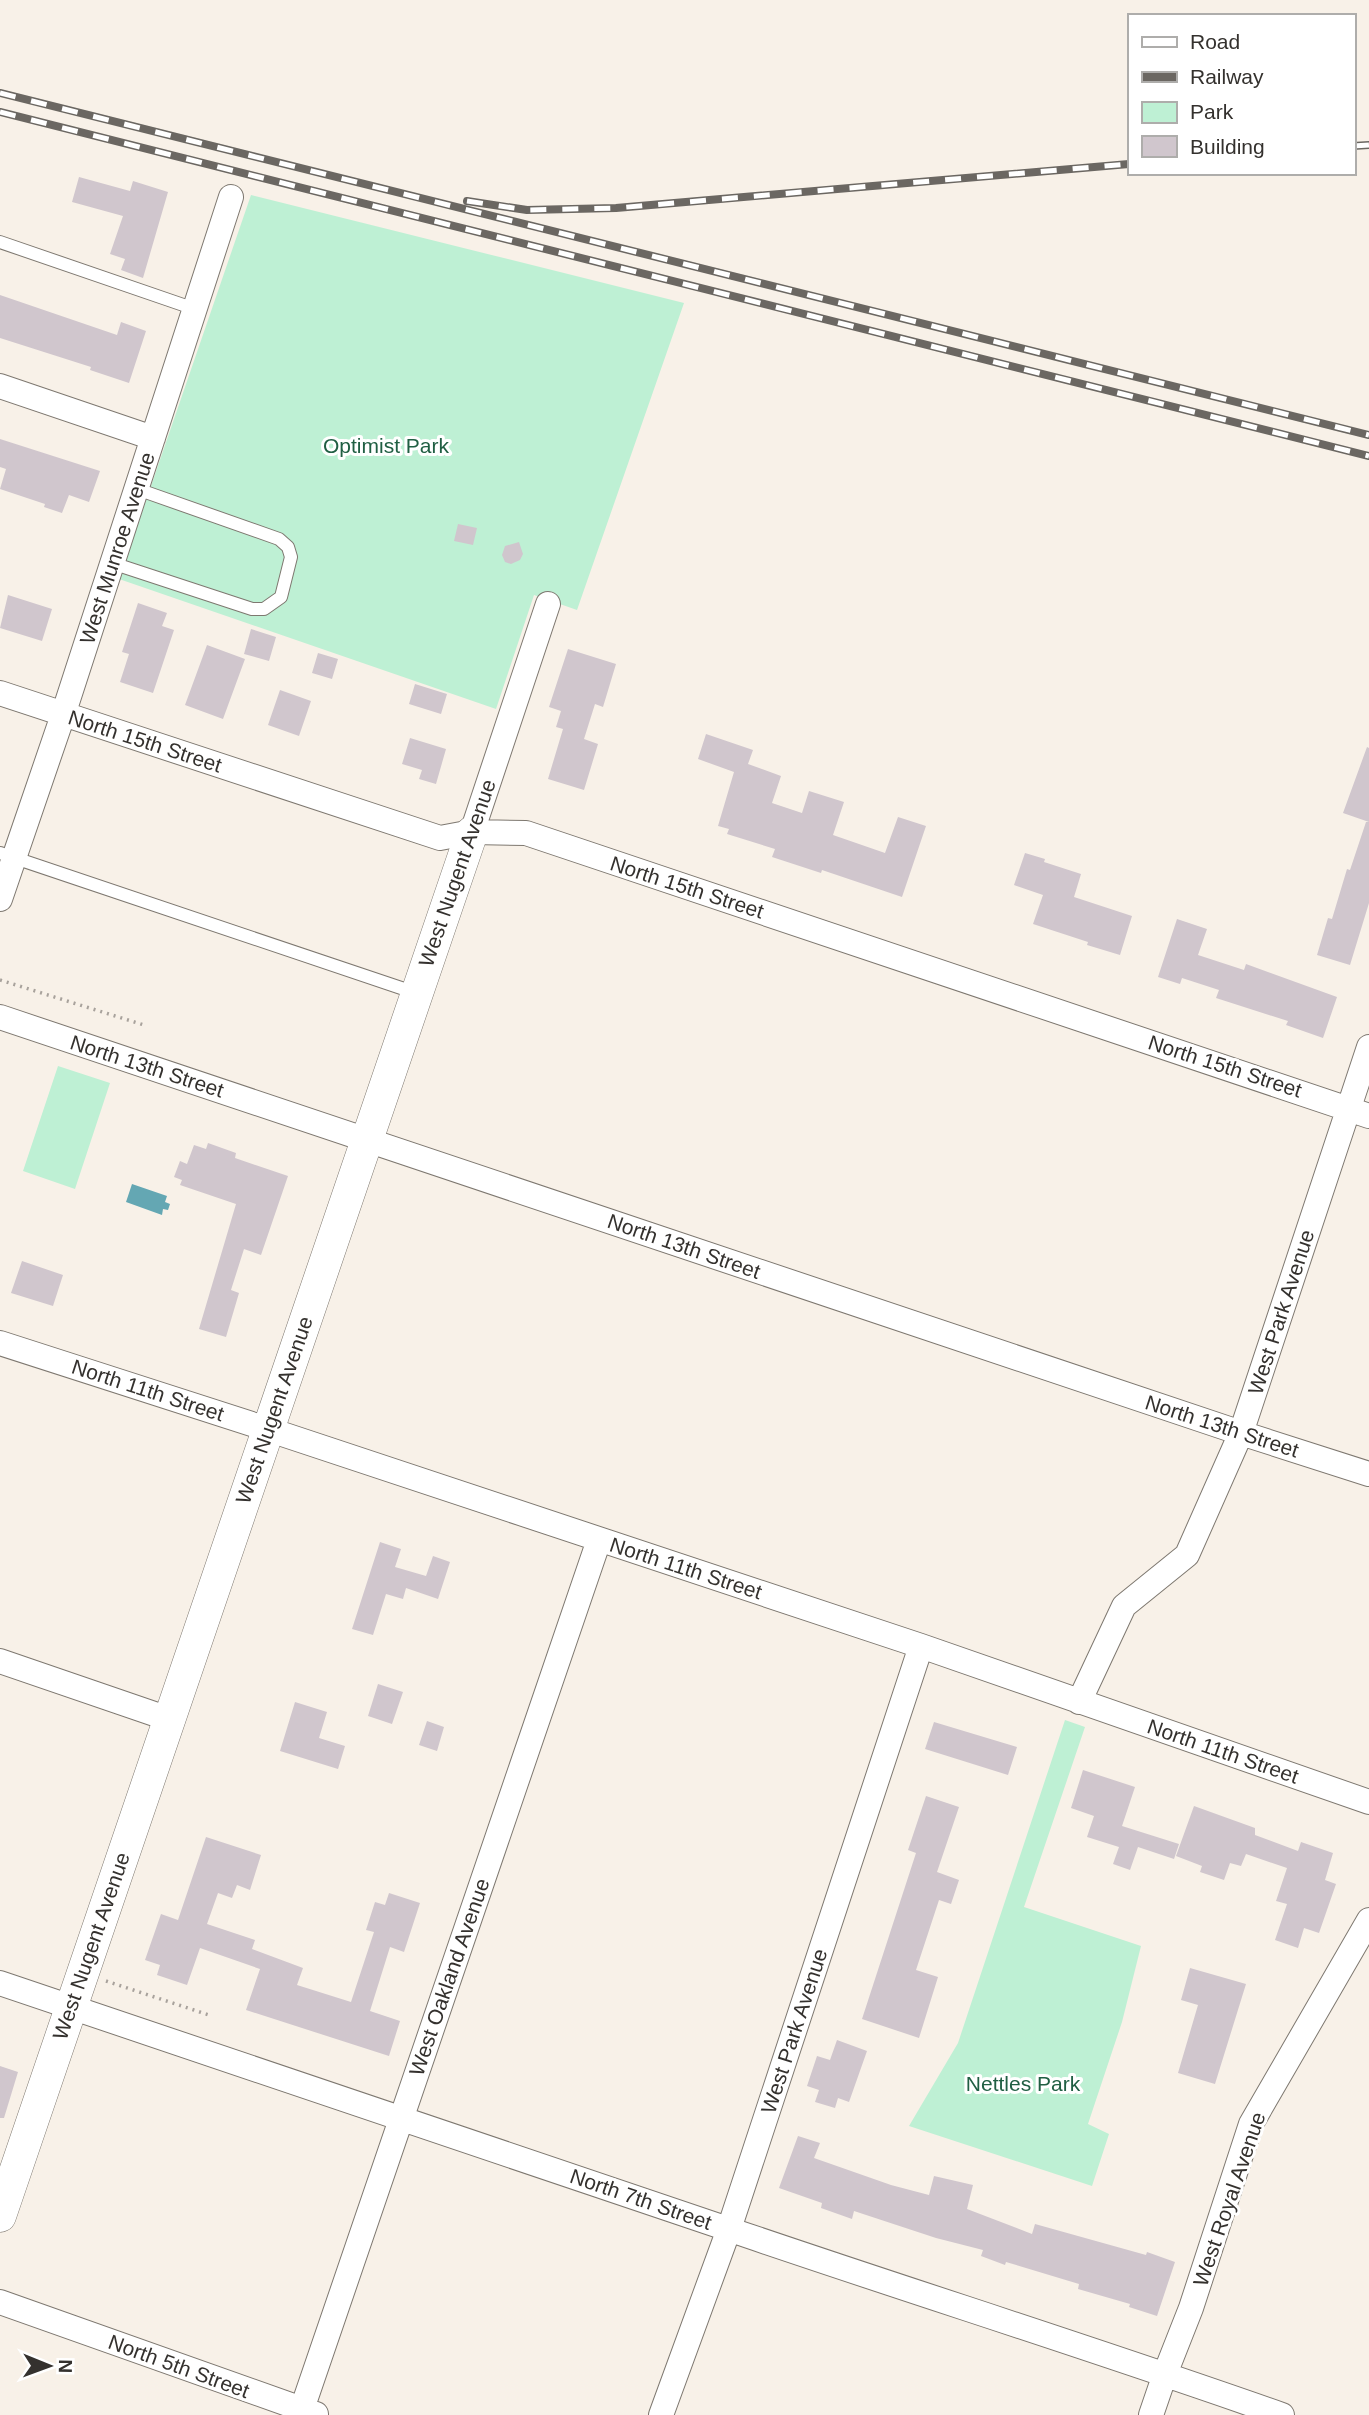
<svg xmlns="http://www.w3.org/2000/svg" width="1369" height="2415" font-family="Helvetica,sans-serif">
	<style>
		.green { fill: #bef0d4 }
		.water { fill: #64a7b3 }
		.building { fill: #d0c6cd }
		.lines { fill: none; stroke-linecap: round; stroke-linejoin: round }
		.service-casing { stroke: #7e7870; stroke-width: 14 }
		.minor-casing { stroke: #7e7870; stroke-width: 26 }
		.tertiary-casing { stroke: #7e7870; stroke-width: 33 }
		.path { stroke: #a8a29c; stroke-width: 3.5; stroke-dasharray: 2 5; stroke-linecap: butt }
		.service { stroke: #fff; stroke-width: 12 }
		.minor { stroke: #fff; stroke-width: 24 }
		.tertiary { stroke: #fff; stroke-width: 32 }
		.rail-casing { stroke: #6b6762; stroke-width: 8 }
		.rail { stroke: #fff; stroke-width: 5; stroke-dasharray: 16; stroke-linecap: butt }
		.labels { text-anchor: middle; dominant-baseline: central; stroke-width: 6; stroke-linejoin: round; paint-order: stroke }
		.park-label { font-size: 21px; fill: #205f43; stroke: #fff }
		.street-label { font-size: 21px; fill: #34312e; stroke: #fff }
	</style>
	<rect width="100%" height="100%" fill="#f8f1e8"/>
	<path class="green" d="M251,195L684,303L577,610L534,595L496,709L119,579Z
		M58,1066L110,1083L75,1189L23,1171Z
		M1065,1720L1085,1727L1024,1907L1141,1946L1122,2022L1088,2124L1109,2134L1092,2186L909,2126L958,2043Z"/>
	<path class="water" d="M132,1184L167,1196L165,1202L170,1204L168,1210L163,1209L162,1215L126,1202Z"/>
	<path class="building" d="M79,177L130,191L133,181L168,192L143,278L121,270L125,259L110,254L123,216L72,202Z
		M0,295L117,335L121,322L146,331L129,383L90,370L91,367L0,338Z
		M0,439L100,471L89,502L69,495L62,513L44,507L45,504L0,489L6,469L0,467Z
		M458,524L477,528L473,545L454,541Z
		M519,542L523,554L520,560L511,564L505,562L502,555L505,546Z
		M8,595L52,609L42,641L0,628Z
		M138,603L167,613L162,626L174,630L153,693L120,682L129,654L122,652Z
		M251,629L276,637L269,661L244,654Z
		M207,645L245,659L223,719L185,705Z
		M568,649L616,664L603,707L595,704L584,739L598,744L584,790L548,779L563,729L556,727L561,711L549,707Z
		M318,653L338,659L332,679L312,673Z
		M415,684L447,694L441,714L409,704Z
		M280,690L311,701L299,736L268,725Z
		M706,734L753,750L748,764L781,776L772,803L802,813L809,791L844,802L833,835L885,853L898,817L926,826L902,897L822,870L821,873L772,857L775,849L727,834L729,829L718,826L734,772L698,759Z
		M410,738L446,749L436,784L419,779L422,770L402,764Z
		M1367,747L1369,748V822L1343,813Z
		M1366,822H1369V903L1350,965L1317,955L1328,918L1332,919L1347,869L1350,870Z
		M1025,853L1045,859L1044,862L1081,874L1074,897L1132,916L1120,955L1087,945L1088,942L1033,924L1043,895L1014,885Z
		M1177,919L1207,929L1198,955L1244,970L1246,964L1337,997L1323,1038L1286,1025L1288,1021L1216,998L1219,990L1182,978L1180,984L1158,977Z
		M208,1143L236,1153L235,1158L288,1176L261,1255L244,1249L231,1290L239,1293L226,1337L199,1329L236,1204L180,1185L182,1180L174,1177L180,1161L187,1164L194,1145L206,1149Z
		M22,1261L63,1275L53,1306L11,1293Z
		M380,1542L401,1549L395,1567L426,1576L433,1556L450,1562L438,1599L406,1588L403,1599L386,1594L373,1635L352,1629Z
		M378,1684L403,1692L392,1724L368,1716Z
		M295,1702L327,1712L319,1738L345,1746L338,1769L280,1751Z
		M427,1721L444,1727L437,1751L419,1745Z
		M934,1722L1017,1747L1008,1775L925,1749Z
		M1083,1770L1135,1787L1122,1826L1179,1844L1174,1859L1138,1847L1130,1870L1113,1864L1119,1847L1087,1837L1094,1816L1071,1808Z
		M926,1796L959,1807L937,1872L959,1880L951,1904L939,1900L916,1970L938,1977L919,2038L862,2019L916,1853L908,1850Z
		M1194,1806L1255,1828V1835L1298,1851L1301,1842L1333,1853L1325,1880L1336,1884L1319,1933L1304,1928L1298,1948L1275,1940L1287,1904L1276,1901L1287,1868L1246,1854L1241,1866L1230,1863L1224,1880L1200,1872L1202,1866L1176,1856Z
		M206,1837L261,1855L250,1890L237,1885L232,1898L218,1893L207,1924L255,1940L252,1949L303,1968L297,1985L351,2002L374,1932L366,1930L375,1902L385,1905L389,1893L420,1903L404,1952L390,1947L370,2011L400,2021L389,2056L246,2010L260,1969L200,1948L187,1985L157,1975L160,1965L145,1960L161,1914L178,1920Z
		M1190,1968L1246,1984L1215,2084L1178,2073L1198,2005L1181,2000Z
		M837,2040L867,2051L849,2102L838,2098L835,2108L815,2102L819,2090L807,2086L817,2056L830,2060Z
		M0,2066L18,2072L4,2118H0Z
		M798,2136L820,2143L814,2158L891,2185L929,2195L934,2176L973,2185L967,2209L1032,2234L1035,2224L1146,2255L1147,2252L1175,2262L1157,2316L1129,2307L1130,2304L1078,2289L1079,2284L1006,2262L1005,2265L981,2256L983,2250L936,2238L854,2211L852,2219L821,2208L822,2203L779,2188Z"/>
	<g class="lines">
		<defs>
			<path id="service" d="M0,242L195,309
				M112,563L252,609H264L281,597L291,557L288,547L279,539L137,489
				M0,853L416,993"/>
			<path id="minor" d="M0,386L153,438
				M0,693L440,838L472,832L526,833L1369,1116
				M472,832L548,604
				M0,899L63,715L231,197
				M0,1017L1241,1433L1369,1474
				M0,1343L267,1429L921,1646L1369,1802
				M0,1661L169,1719
				M1079,1702L1124,1606L1187,1555L1241,1433L1369,1047
				M0,1983C243,2063 485,2147 728,2229C912,2292 1098,2350 1282,2415
				M0,2302L316,2414
				M300,2415L599,1540
				M661,2415L729,2229L921,1646
				M1151,2415L1165,2374L1191,2308L1251,2124L1369,1920"/>
			<path id="tertiary" d="M0,2216L472,832"/>
		</defs>
		<use href="#service" class="service-casing"/>
		<use href="#minor" class="minor-casing"/>
		<use href="#tertiary" class="tertiary-casing"/>
		<path class="path" d="M0,980L144,1025
			M106,1981L209,2015"/>
		<use href="#service" class="service"/>
		<use href="#minor" class="minor"/>
		<use href="#tertiary" class="tertiary"/>
		<defs>
			<path id="rail" d="M0,93L1369,435
				M0,112L1369,456
				M1353,146L1369,145
				M467,201L527,210L616,208L1129,164"/>
		</defs>
		<use href="#rail" class="rail-casing"/>
		<use href="#rail" class="rail"/>
	</g>
	<g class="labels">
		<g class="park-label">
			<text x="386" y="445">Optimist Park</text>
			<text x="1023" y="2083">Nettles Park</text>
		</g>
		<g class="street-label">
			<text transform="translate(117 548) rotate(-72)">West Munroe Avenue</text>
			<text transform="translate(145 741) rotate(18)">North 15th Street</text>
			<text transform="translate(457 873) rotate(-71)">West Nugent Avenue</text>
			<text transform="translate(687 887) rotate(18)">North 15th Street</text>
			<text transform="translate(147 1066) rotate(18)">North 13th Street</text>
			<text transform="translate(1225 1066) rotate(18)">North 15th Street</text>
			<text transform="translate(684 1246) rotate(19)">North 13th Street</text>
			<text transform="translate(1281 1312) rotate(-72)">West Park Avenue</text>
			<text transform="translate(148 1390) rotate(18)">North 11th Street</text>
			<text transform="translate(274 1410) rotate(-71)">West Nugent Avenue</text>
			<text transform="translate(1222 1426) rotate(18)">North 13th Street</text>
			<text transform="translate(686 1568) rotate(18)">North 11th Street</text>
			<text transform="translate(1223 1751) rotate(19)">North 11th Street</text>
			<text transform="translate(91 1946) rotate(-71)">West Nugent Avenue</text>
			<text transform="translate(449 1977) rotate(-71)">West Oakland Avenue</text>
			<text transform="translate(794 2031) rotate(-72)">West Park Avenue</text>
			<text transform="translate(641 2199) rotate(19)">North 7th Street</text>
			<text transform="translate(1229 2199) rotate(-71)">West Royal Avenue</text>
			<text transform="translate(179 2366) rotate(20)">North 5th Street</text>
		</g>
	</g>
	<rect x="1128" y="14" width="228" height="161" fill="#ffffff" stroke="#aeadab" stroke-width="2"/>
	<rect x="1142" y="37" width="35" height="10" fill="#ffffff" stroke="#aeadab" stroke-width="2"/>
	<text x="1190" y="49" font-size="21" fill="#34312e">Road</text>
	<rect x="1142" y="72" width="35" height="10" fill="#6b6762" stroke="#aeadab" stroke-width="2"/>
	<text x="1190" y="84" font-size="21" fill="#34312e">Railway</text>
	<rect x="1142" y="102" width="35" height="21" fill="#bef0d4" stroke="#aeadab" stroke-width="2"/>
	<text x="1190" y="119" font-size="21" fill="#34312e">Park</text>
	<rect x="1142" y="136" width="35" height="21" fill="#d0c6cd" stroke="#aeadab" stroke-width="2"/>
	<text x="1190" y="154" font-size="21" fill="#34312e">Building</text>
	<g transform="translate(49 2366) rotate(91)" stroke="#ffffff" stroke-width="5" paint-order="stroke">
	<path d="M0-5L12 26L0 18L-12 26Z" fill="#34312e"/>
	<text y="-10" font-size="19" font-weight="bold" text-anchor="middle" fill="#34312e">N</text>
	</g>
</svg>
